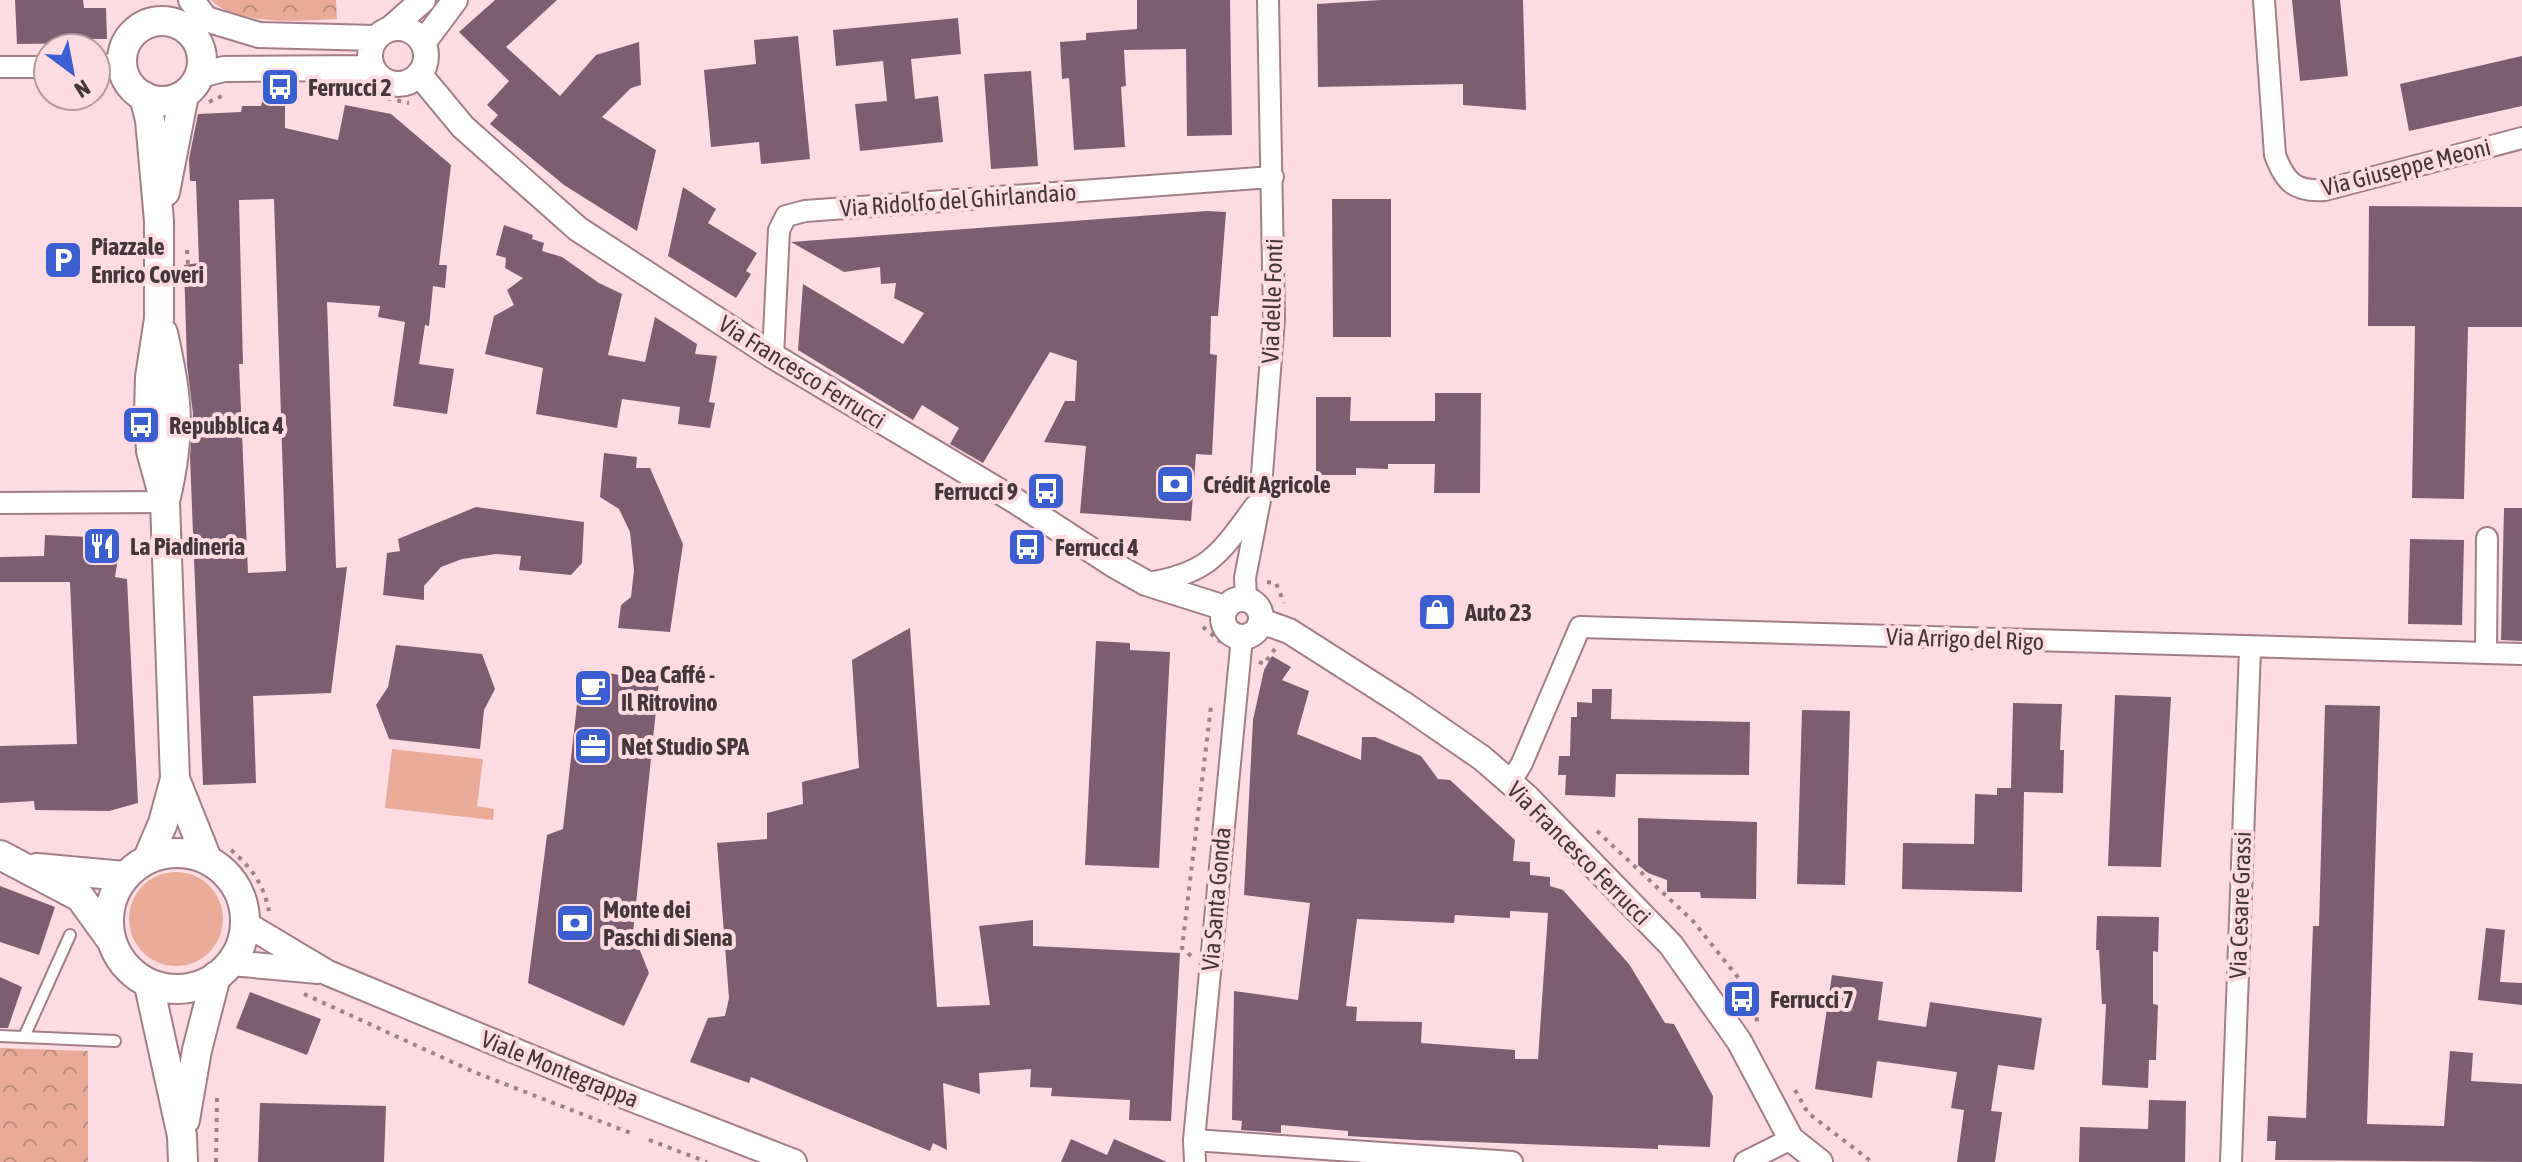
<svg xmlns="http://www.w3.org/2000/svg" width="2522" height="1162" font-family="'Asap Condensed',sans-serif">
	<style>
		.green { fill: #eaac99 }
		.forest { fill: url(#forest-crowns) }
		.building { fill: #7d5e71; fill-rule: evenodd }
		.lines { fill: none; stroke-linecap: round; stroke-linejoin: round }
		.service-casing { stroke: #a37d88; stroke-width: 14 }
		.minor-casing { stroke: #a37d88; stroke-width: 24 }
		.tertiary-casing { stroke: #a37d88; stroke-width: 28 }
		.secondary-casing { stroke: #a37d88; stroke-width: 32 }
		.path { stroke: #9b8288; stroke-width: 4; stroke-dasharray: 4 6; stroke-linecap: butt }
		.service { stroke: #fff; stroke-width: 10 }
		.minor { stroke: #fff; stroke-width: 20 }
		.tertiary { stroke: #fff; stroke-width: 24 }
		.secondary { stroke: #fff; stroke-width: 28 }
		.labels { text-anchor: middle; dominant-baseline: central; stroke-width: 8; stroke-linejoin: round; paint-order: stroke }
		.poi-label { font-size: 24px; font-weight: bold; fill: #46353a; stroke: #fddbe3; text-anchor: start }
		.street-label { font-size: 24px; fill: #46353a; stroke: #fddbe3 }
	</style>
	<defs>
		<pattern id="forest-crowns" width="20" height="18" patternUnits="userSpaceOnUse" patternTransform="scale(2)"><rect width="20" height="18" fill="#eaac99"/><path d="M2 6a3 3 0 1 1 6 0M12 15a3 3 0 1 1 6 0" fill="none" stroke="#bf8d7e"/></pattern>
	</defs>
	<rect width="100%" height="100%" fill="#fddbe3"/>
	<path class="green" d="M392,749L483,759L477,806L494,809L493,820L385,808Z
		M129 919a47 47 0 1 1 94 0a47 47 0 1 1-94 0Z"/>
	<path class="forest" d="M211,0H336L337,19C303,21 236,26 211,0Z
		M0,1048L88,1051V1162H0Z"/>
	<path class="building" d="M15,0H83L84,8H106L107,39H86V43L17,44Z
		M495,0H557L506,47L560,96L596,55L639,42L641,85L631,88L602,117L656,150L637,231L564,185L490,124L498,115L487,105L509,81L459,32Z
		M1137,0H1230L1232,135L1187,136L1186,49L1124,50L1126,86L1121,87L1125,147L1074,150L1069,78L1062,79L1060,42L1086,40V33L1137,29Z
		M1381,0H1523L1526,110L1463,105V84L1318,87L1317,4Z
		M2292,0H2340L2348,76L2300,81Z
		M958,18L961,54L911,59L915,99L938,96L943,142L860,151L855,104L887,101L883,61L836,66L833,30Z
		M798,36L810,159L761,164L759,142L711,147L704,70L756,64L754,40Z
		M2522,56V106L2409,131L2400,84Z
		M1031,71L1038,166L991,169L984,74Z
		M263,99H285V128L338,140L345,105L391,114L451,165L439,265H447L445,288L433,286L429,326L425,325L419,364L454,369L447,414L393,406L405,322L378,317L380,306L327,302L336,568L347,567L331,693L253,696L256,783L203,785L190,457L193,414L187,364L184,265L199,263L196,181H190L189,159L198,114L241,112L242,106H261ZM274,199L286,571L248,573L239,364H243L239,200Z
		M683,187L716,209L708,223L757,253L746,271L751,274L736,298L668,256Z
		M1332,199H1391V337H1333Z
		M2369,206L2522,207V327H2468L2464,499L2412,498L2415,326H2368Z
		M1207,211L1226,212L1218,316H1211L1210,354L1217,355L1212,455L1196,454L1191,521L1080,513L1086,446L1044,442L1065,401H1075L1077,361L1050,352L983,463L950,444L959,428L922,405L913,420L798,350L803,284L903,344L924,313L894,298L896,283L881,284L880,267L844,272L791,242Z
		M504,225L533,235L532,239L544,243L542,251L562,257L599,283L622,294L608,355L645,362L655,317L697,344L695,354L717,356L709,402L715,403L710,428L678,424L680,407L622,399L617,428L536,414L543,368L485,354L494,316L514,305L507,290L523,278L505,268L506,258L496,255Z
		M1435,393H1481L1480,493H1434L1435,464H1388V469L1356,468V475H1316V397H1351L1350,421H1435Z
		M604,453L637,457L636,468H650L683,544L670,632L618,628L621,605L631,597L634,570L630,532L619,509L600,497Z
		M476,507L584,522L582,563L571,575L519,570L521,556L496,554L462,559L441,567L424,586V600L383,595L387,553L400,551L398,539Z
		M2504,508H2522V641L2501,640Z
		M45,535L111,538V550L119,552L115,577L127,579L138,803L109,811L35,810L34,801L0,803V746L77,744L70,582H0V557L44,556Z
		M2410,539L2464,540L2462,625L2408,624Z
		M910,628L937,1007L990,1005L979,926L1033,920V946L1180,953L1171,1121L1129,1120L1130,1100L1051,1096L1052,1088L1030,1087L1031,1069L979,1073L980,1094L943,1083L947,1150L933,1143L930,1151L751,1077L749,1083L690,1062L708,1018L725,1016L729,998L717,843L767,839V813L803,804L802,782L859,768L852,660Z
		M1096,641L1130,643V650L1170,652L1159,868L1085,865Z
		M396,645L482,654L495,689L484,710L480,749L389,739L376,705L388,687Z
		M1272,656L1291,667L1282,680L1309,691L1297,734L1361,760L1362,737H1375L1421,756L1438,779L1450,780L1515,840L1513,861L1530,862V875L1550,877V886L1563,890L1629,964L1665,1023L1674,1024L1713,1096L1710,1147L1658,1145V1149L1417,1140L1348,1136V1131L1281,1125V1133L1241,1130L1242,1121L1232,1120L1234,991L1298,1000L1310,903L1244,895L1253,720L1264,670ZM1510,911L1548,913L1538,1059H1515V1050L1421,1043L1422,1022L1356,1021L1357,1007L1346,1006L1357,919L1454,923L1455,915L1510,918Z
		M581,669L659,681L633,933L649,973L624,1026L528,983L547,835L563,829Z
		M1592,689H1612L1611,719L1750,722L1749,775L1616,774L1615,797L1565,795L1566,775H1558L1559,756H1570L1571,717H1577V702L1592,703Z
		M2115,695L2171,697L2161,867L2108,866Z
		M2013,703L2062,704L2060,750H2064L2063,793L2024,792L2022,892L1902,889L1903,843L1974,844L1975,794L1997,795V788H2011Z
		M2325,705L2380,706L2367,1124L2444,1126L2450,1051L2473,1053L2471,1081L2522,1084V1162L2275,1160L2276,1141H2267L2268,1116L2306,1118L2313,926H2319Z
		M1802,710L1850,711L1845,885L1797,884Z
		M1638,818L1757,822L1756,899L1701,898L1700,892H1667V880L1648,873L1638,865Z
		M0,886L55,907L39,955L0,942Z
		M2097,916L2159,917L2158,952L2153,951V1004L2158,1005L2156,1060H2149L2148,1088L2102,1085L2106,1004H2102L2099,950H2096Z
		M2486,928L2505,930L2500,982L2522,983V1005L2478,1000Z
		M1832,975L1883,982L1878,1020L1926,1027L1930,1002L2042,1018L2034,1070L1998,1065L1991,1111L2002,1112L1995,1162H1957L1964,1110L1951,1108L1957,1072L1877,1061L1872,1098L1815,1089Z
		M0,977L22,987L8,1028H0Z
		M250,992L321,1019L307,1055L236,1028Z
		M2149,1100L2186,1101L2185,1162H2079L2080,1127L2148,1129Z
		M260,1103L386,1106L384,1162H258Z
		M1071,1139L1107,1155L1114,1139L1167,1162H1061Z"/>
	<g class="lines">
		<defs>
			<path id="service" d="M0,1036L115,1041
				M24,1037L70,935"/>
			<path id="minor" d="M2264,0L2275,155C2285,182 2295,192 2325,190L2522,138
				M96,66L122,63
				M0,67H48
				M773,356L779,230L786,216L805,211L1273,177
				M0,503L165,502
				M1147,583C1208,574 1220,554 1255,506
				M1246,599L1245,578L1260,500L1274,318L1268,0
				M2486,652L2487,538
				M1510,783L1522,763L1580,627L2522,654
				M1194,1140L1512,1162
				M1195,1162L1194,1140L1242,637
				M1745,1162L1791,1139
				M2231,1162L2250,649"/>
			<path id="tertiary" d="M191,0L206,19L259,35L376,38
				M370 56a28 28 0 1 1 56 0a28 28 0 1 1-56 0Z
				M390,29L423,0
				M423,43L455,0
				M419,74L463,127L578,229L773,356L1014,500L1114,565L1146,583L1225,608
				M200,75L224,69L372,68
				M1223 618a19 19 0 1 1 38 0a19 19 0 1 1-38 0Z
				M1261,621L1289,631L1402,703L1482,758L1527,797L1671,945L1739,1041L1791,1139L1820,1162
				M246,924L328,973L609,1090L794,1162
				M231,963L318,971"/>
			<path id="secondary" d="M122 61a40 40 0 1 1 80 0a40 40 0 1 1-80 0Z
				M144,96L150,120L159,221V319L150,377L149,414L151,451L165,502L175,779L163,823L148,858
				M165,192L184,95
				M163,333C178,399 181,431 166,497
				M175,779L207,859
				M109 921a68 68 0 1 1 136 0a68 68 0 1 1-136 0Z
				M0,855L80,897L111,940
				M37,868L124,876
				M149,985L182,1136L183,1162
				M185,1120L197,1050L216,976"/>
		</defs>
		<use href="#service" class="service-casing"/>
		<use href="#minor" class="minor-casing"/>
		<use href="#tertiary" class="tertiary-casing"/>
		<use href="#secondary" class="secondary-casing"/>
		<path class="path" d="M368,94L409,103
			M209,102L226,94
			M187,250L188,264
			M1267,582L1276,583L1284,603
			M1203,627L1221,642
			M1259,662L1264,664L1275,649
			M1597,831L1693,921L1756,1000L1757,1023
			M231,850C252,868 263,883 269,911
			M1191,956L1182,948L1211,706
			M304,994L474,1072L633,1134
			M1795,1090L1808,1113L1872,1162
			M649,1140L707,1162
			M216,1162L217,1096"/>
		<use href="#service" class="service"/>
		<use href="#minor" class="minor"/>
		<use href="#tertiary" class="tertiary"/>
		<use href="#secondary" class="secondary"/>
	</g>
	<defs>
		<symbol id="bus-square" viewBox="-11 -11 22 22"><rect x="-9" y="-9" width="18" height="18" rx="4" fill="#3b5fd1" stroke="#fddbe3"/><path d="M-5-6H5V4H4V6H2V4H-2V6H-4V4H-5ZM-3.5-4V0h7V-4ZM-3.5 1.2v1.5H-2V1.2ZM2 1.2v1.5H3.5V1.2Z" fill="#fff"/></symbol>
		<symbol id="parking-square" viewBox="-11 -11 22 22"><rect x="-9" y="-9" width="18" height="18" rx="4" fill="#3b5fd1" stroke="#fddbe3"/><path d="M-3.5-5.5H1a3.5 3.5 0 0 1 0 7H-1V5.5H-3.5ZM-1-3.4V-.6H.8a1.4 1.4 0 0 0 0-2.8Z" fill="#fff"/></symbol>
		<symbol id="bank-square" viewBox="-11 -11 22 22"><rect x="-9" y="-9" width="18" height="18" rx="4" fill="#3b5fd1" stroke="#fddbe3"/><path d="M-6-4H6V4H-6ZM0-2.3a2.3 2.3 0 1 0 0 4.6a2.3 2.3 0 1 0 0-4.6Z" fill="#fff"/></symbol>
		<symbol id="restaurant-square" viewBox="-11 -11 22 22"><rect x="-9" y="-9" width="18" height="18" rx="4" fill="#3b5fd1" stroke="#fddbe3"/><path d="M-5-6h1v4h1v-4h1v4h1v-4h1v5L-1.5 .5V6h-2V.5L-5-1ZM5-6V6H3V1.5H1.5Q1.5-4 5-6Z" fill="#fff"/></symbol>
		<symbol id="shop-square" viewBox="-11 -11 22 22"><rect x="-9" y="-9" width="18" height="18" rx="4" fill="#3b5fd1" stroke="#fddbe3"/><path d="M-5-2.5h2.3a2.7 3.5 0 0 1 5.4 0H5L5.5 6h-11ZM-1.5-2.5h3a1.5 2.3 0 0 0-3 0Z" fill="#fff"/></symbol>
		<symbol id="cafe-square" viewBox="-11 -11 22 22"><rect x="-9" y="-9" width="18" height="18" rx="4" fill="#3b5fd1" stroke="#fddbe3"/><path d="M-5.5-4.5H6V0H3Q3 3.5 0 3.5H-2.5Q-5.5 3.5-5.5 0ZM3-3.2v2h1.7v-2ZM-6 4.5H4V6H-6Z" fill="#fff"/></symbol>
		<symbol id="office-square" viewBox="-11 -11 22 22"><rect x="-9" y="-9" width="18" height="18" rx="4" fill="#3b5fd1" stroke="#fddbe3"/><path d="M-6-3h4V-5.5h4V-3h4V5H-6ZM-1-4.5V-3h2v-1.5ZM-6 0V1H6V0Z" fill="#fff"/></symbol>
	</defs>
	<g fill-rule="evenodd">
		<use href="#bus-square" x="258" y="65" width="44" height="44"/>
		<use href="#parking-square" x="41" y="238" width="44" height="44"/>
		<use href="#bus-square" x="119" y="403" width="44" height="44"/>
		<use href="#bank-square" x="1153" y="462" width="44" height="44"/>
		<use href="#bus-square" x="1024" y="469" width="44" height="44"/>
		<use href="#restaurant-square" x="80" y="524" width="44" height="44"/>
		<use href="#bus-square" x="1005" y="525" width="44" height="44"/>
		<use href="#shop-square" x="1415" y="590" width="44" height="44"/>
		<use href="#cafe-square" x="571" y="666" width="44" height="44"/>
		<use href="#office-square" x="571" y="724" width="44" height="44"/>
		<use href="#bank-square" x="553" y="901" width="44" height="44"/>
		<use href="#bus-square" x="1720" y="977" width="44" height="44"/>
	</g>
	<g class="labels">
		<g class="poi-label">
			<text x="308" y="87">Ferrucci 2</text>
			<text x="91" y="246">Piazzale<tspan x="91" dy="28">Enrico Coveri</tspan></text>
			<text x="169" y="425">Repubblica 4</text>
			<text x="1203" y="484">Crédit Agricole</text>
			<text x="1018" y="491" text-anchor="end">Ferrucci 9</text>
			<text x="130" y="546">La Piadineria</text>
			<text x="1055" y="547">Ferrucci 4</text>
			<text x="1465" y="612">Auto 23</text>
			<text x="621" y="674">Dea Caffé -<tspan x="621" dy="28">Il Ritrovino</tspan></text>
			<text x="621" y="746">Net Studio SPA</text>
			<text x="603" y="909">Monte dei<tspan x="603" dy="28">Paschi di Siena</tspan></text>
			<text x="1770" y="999">Ferrucci 7</text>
		</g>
		<g class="street-label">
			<text transform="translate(2406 167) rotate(-14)">Via Giuseppe Meoni</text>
			<text transform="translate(958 200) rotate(-4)">Via Ridolfo del Ghirlandaio</text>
			<text transform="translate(1272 301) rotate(-88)">Via delle Fonti</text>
			<text transform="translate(802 372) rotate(32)">Via Francesco Ferrucci</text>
			<text transform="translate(1965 639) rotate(2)">Via Arrigo del Rigo</text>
			<text transform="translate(1579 853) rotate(45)">Via Francesco Ferrucci</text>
			<text transform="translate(1216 899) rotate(-85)">Via Santa Gonda</text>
			<text transform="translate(2240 905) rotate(-88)">Via Cesare Grassi</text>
			<text transform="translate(560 1069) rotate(22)">Viale Montegrappa</text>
		</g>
	</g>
	<g transform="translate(72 72) rotate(148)"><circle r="38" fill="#fddbe3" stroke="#b4999f" stroke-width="2"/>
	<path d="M0-6L14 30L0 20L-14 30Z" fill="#3b5fd1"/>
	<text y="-12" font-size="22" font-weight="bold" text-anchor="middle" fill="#46353a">N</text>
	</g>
</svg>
